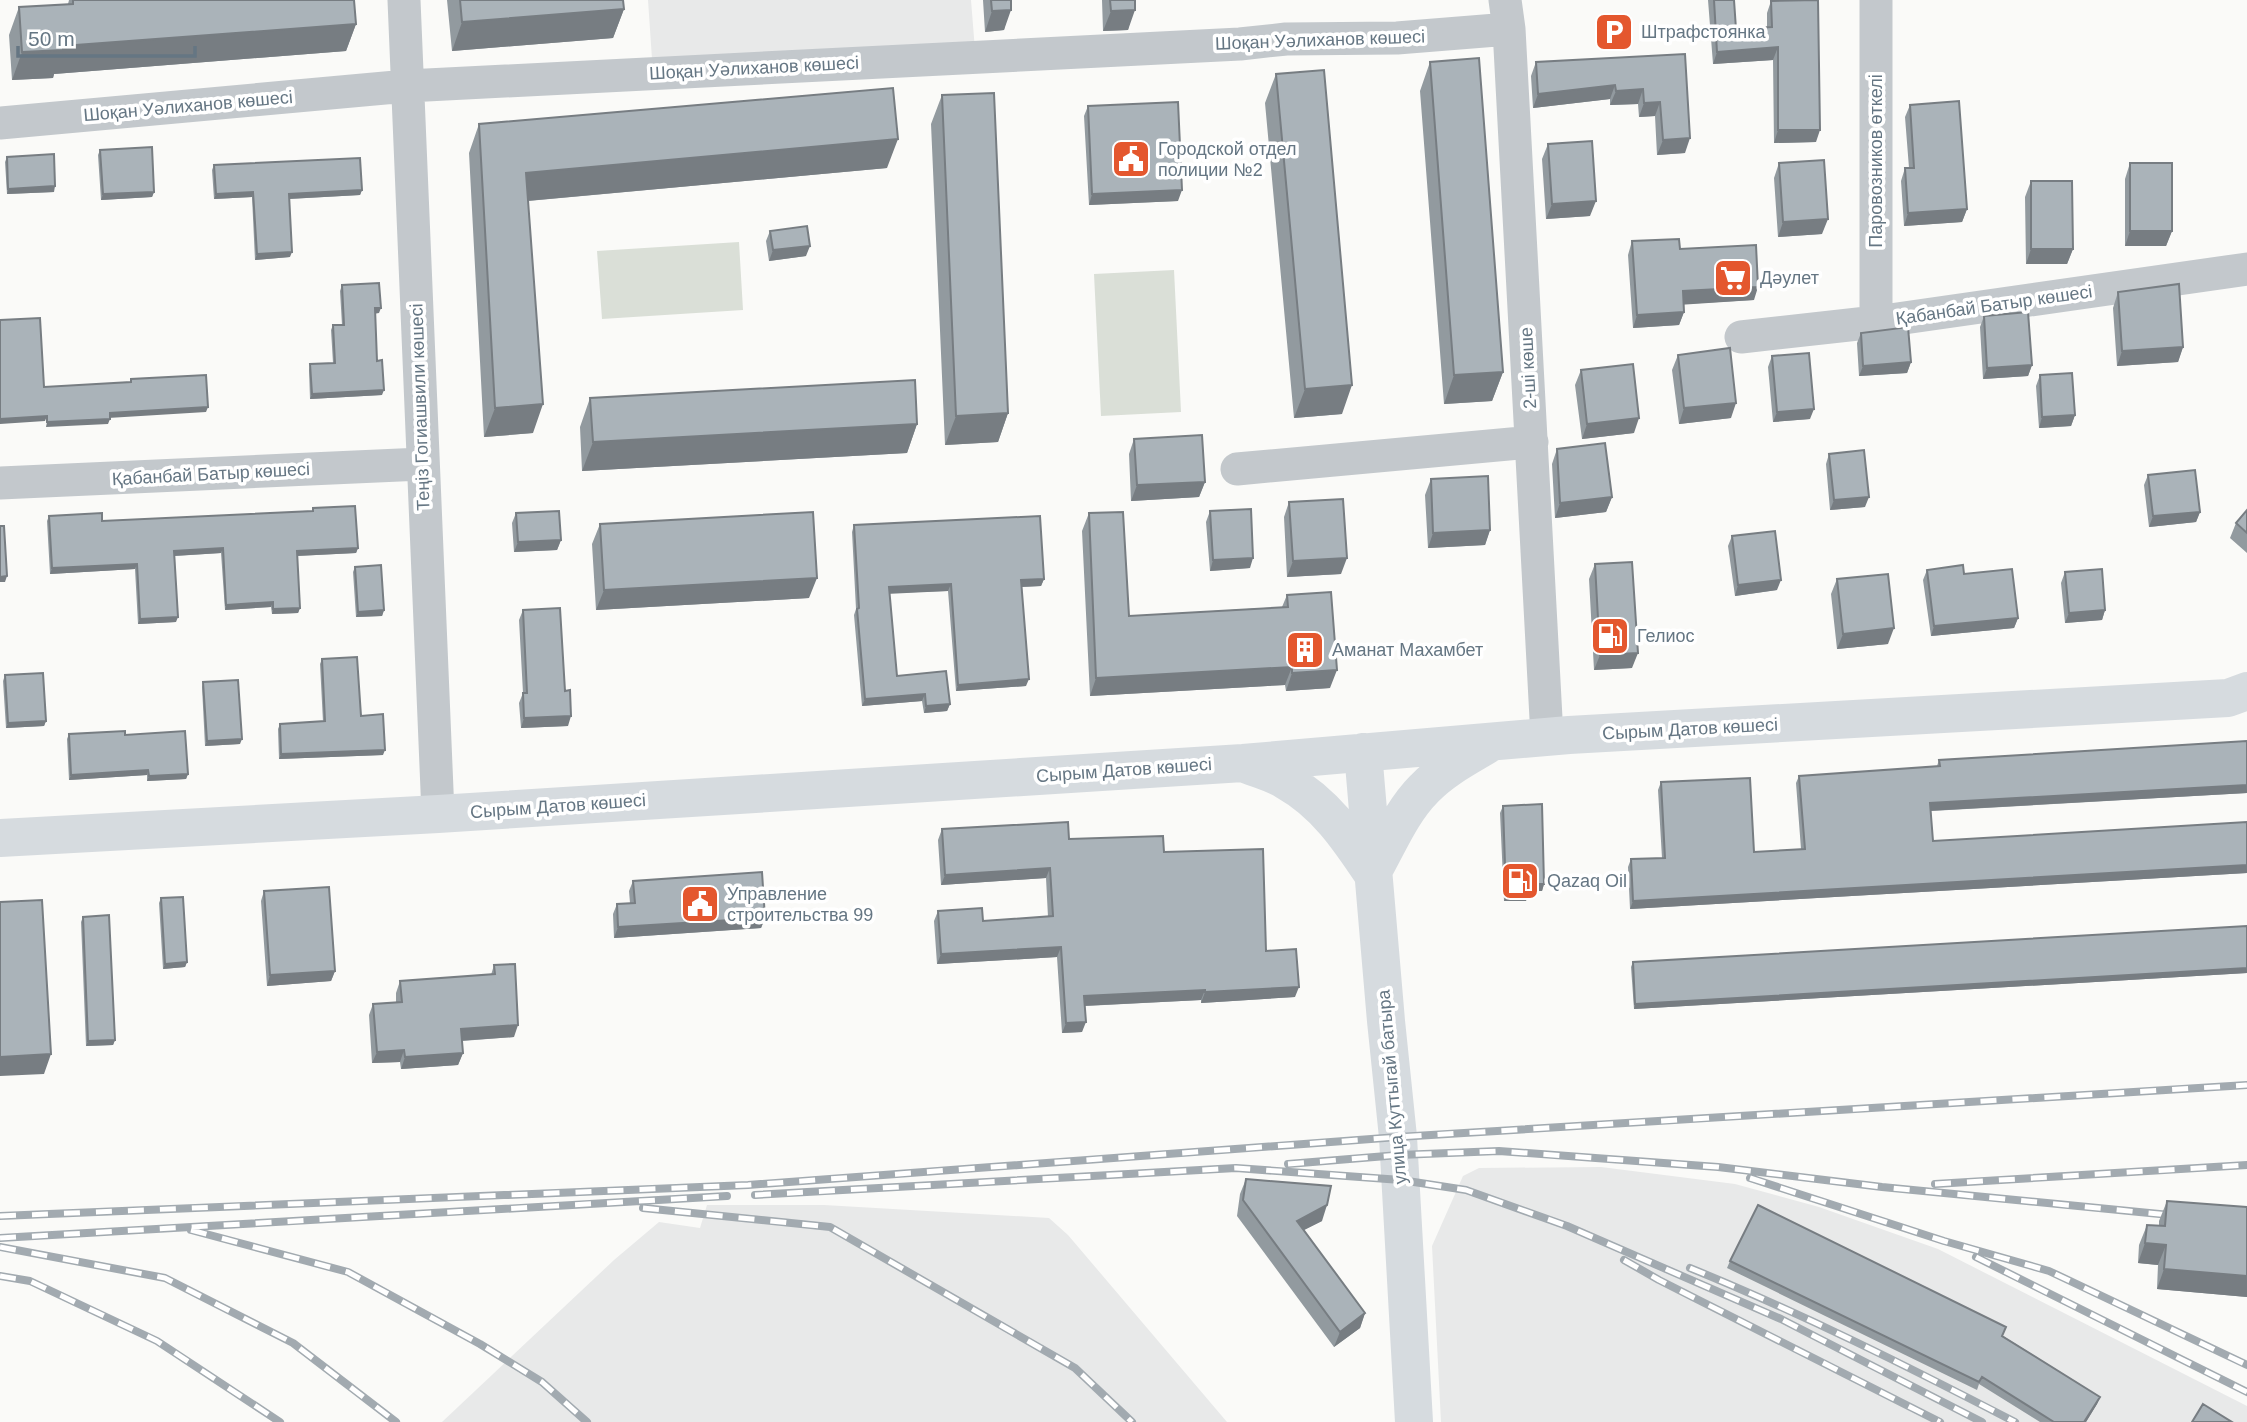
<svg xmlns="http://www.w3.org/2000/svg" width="2247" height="1422" font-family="Helvetica,sans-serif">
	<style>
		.built { fill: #e8e9e9 }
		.green { fill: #dadfd7 }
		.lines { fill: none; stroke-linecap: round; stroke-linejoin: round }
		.minor { stroke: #c3c8cc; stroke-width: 33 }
		.major { stroke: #d6dbdf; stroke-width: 38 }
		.rail-casing { stroke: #a2aab0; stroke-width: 8 }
		.rail { stroke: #fff; stroke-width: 5; stroke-dasharray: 16; stroke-linecap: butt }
		.wall { fill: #929a9f }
		.shaded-wall { fill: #777d82 }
		.building { fill: #aab3b9; stroke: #777d82; stroke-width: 2 }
		.labels { text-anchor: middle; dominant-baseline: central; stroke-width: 7; stroke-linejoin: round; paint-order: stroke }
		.poi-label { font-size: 18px; fill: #657683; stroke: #fff; text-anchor: start }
		.street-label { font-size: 18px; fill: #657683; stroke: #fff }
	</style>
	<rect width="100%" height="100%" fill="#fafaf8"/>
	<path class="built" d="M648,0H971L975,50L652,59Z
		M1601,1167L1735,1184L1819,1207L1938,1249L2247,1406V1422H1441L1432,1246L1463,1176L1479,1168Z
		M707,1205H824L1049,1218L1068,1235L1227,1422H442L614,1260L659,1222L700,1228Z"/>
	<path class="green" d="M739,242L743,310L602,319L597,251Z
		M1174,270L1181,412L1101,416L1094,274Z"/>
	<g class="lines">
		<path class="minor" d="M404,0L438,814
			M1505,0L1509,29L1547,737
			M1876,0V322
			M0,123L407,86L1240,44L1286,39L1397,38L1509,29
			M1741,337L1876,322L2247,269
			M1237,469L1532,442
			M0,483L422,464"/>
		<path class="major" d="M1363,752L1386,1021L1398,1137L1414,1422
			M1245,764C1258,769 1274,773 1286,781C1325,803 1348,837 1372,873C1388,845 1401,812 1424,789C1442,770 1465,758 1487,745
			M0,838L438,814L1243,763L1569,735L2228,698L2247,691"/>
		<defs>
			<path id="rail" d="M1288,1164L1399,1155L1499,1151L1718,1167L1882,1187L2180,1216
				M1750,1178L1944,1241L2049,1271L2247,1365
				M1935,1184L2247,1165
				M755,1195L1236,1168L1401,1180L1466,1190L1567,1226L1781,1319L1982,1422
				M643,1208L830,1227L1075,1368L1132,1422
				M0,1216L748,1185L1398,1137L2247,1085
				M191,1230L348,1272L480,1344L542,1382L587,1422
				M0,1238L727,1196
				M0,1247L165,1278L293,1343L396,1422
				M1976,1257L2247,1392
				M1624,1260L1659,1280L1940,1422
				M1690,1268C1801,1313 1909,1367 2015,1422
				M0,1276L30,1281L157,1341L280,1422"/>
		</defs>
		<use href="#rail" class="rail-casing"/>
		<use href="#rail" class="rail"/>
	</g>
	<path class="wall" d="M69,0H354L356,24L346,51L54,74L53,78L12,80L9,35L19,7L68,4Z
		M447,0H623L624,9L613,38L452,51Z
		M983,0H1011L1004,30L985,32Z
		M1102,0H1135L1128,30L1103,31Z
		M1708,0H1734L1736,29L1767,27V13L1771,1L1816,142L1774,143L1773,60L1713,64Z
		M1685,54V153L1657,155L1655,116L1639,117L1638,104L1610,105V99L1533,108L1531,76L1536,62Z
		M1430,62L1503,372L1492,401L1444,404L1420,91Z
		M1276,74L1342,414L1294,418L1265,103Z
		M942,95L1008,413L998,442L945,445L931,124Z
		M1910,105L1967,209L1962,222L1904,226L1901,181L1905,168H1909L1905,117Z
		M1088,106L1178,201L1089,205L1084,116Z
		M479,124L887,168L528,201L533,433L484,437L469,153Z
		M1548,144L1590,216L1546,219L1542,159Z
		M100,150L154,192L152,197L101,200L98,155Z
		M7,157L54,192L7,194L5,162Z
		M1779,163L1822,234L1778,237L1774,178Z
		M2130,163L2172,231L2166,246H2125V179Z
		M214,165L362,190L360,195L289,199L290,257L255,260L252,197L214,199L212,170Z
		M2031,181L2073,249L2067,264H2026L2025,197Z
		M770,231L806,256L769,261L766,241Z
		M1632,241L1680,249L1754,300L1684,304V312L1679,325L1633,328L1628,255Z
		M342,285L379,313H375L377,361L382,395L310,399L309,370L310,364L333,363L331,330L333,325H342L340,291Z
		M2118,292L2183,347L2178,362L2117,366L2113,308Z
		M1984,316L2032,365L2028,376L1983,379L1980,327Z
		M1861,333L1911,362L1907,373L1859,376L1857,343Z
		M1678,355L1731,418L1679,424L1672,370Z
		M1772,356L1810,419L1773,422L1768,367Z
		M1581,370L1634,433L1582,439L1575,385Z
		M2040,375L2075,415L2071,426L2039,428L2036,386Z
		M590,398L917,424L907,453L582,471L580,427Z
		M1134,439L1205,482L1199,497L1131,501L1129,454Z
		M1557,449L1612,497L1606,512L1555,518L1552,464Z
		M1829,454L1865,507L1830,510L1826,464Z
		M2148,475L2200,512L2196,522L2149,527L2144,485Z
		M1431,479L1490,530L1485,545L1428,548L1425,495Z
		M1289,502L1341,574L1287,577L1284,517Z
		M313,508L358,548L356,553L297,556L300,608L298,613L272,614L271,607L225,610L221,553L175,556L176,622L138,624L135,569L50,574L47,521L49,516L102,521L312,511Z
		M2247,510V553L2230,538L2236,523Z
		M1210,511L1250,568L1210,571L1206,522Z
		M516,513L561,540L557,550L514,552L512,523Z
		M1089,513L1129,616L1282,607L1287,595L1330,688L1286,691L1285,685L1090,696L1082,531Z
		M600,524L809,598L596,610L592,544Z
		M854,525L1044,579L1041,586L1022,587L1026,686L956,691L948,591L889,593L897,676L950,704L947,711L924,713L922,701L862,706L854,615L856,609L852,532Z
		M1732,536L1777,590L1735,596L1728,546Z
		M1595,564L1632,668L1594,670L1589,579Z
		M355,567L384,610L382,616L356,617L353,572Z
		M1927,570L1964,574L2018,618L2014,628L1931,636L1923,580Z
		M2065,572L2105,610L2102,620L2065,623L2061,583Z
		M1837,579L1888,644L1837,649L1831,594Z
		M523,610L565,691L568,726L521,728L519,703L523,693L519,620Z
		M322,659L361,716L383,755L279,759L278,729L280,724L323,722L320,664Z
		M5,675L46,721L44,726L6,728L3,681Z
		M203,682L240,744L205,746L202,687Z
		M69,734L125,735L188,774L186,779L147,781V775L69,780L67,739Z
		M2247,741V793L1931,811L1933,841L2247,822V873L1630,909L1628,867L1631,859L1662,858L1658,790L1661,782L1754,852L1801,849L1796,783L1799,776L1937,766L1939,760Z
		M1503,806L1544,884L1542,891H1528L1526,901H1504L1500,813Z
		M942,829L1069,839L1164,852L1266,951L1295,997L1201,1003V1000L1085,1006L1082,1032L1062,1033L1057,957L937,964L934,921L938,911L983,921L1048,917L1046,878L941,885L938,840Z
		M633,881L765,918L761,928L614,938L613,914L617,904L630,903L629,891Z
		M264,891L335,971L331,981L267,986L261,901Z
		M161,898L187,962L185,967L163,969L159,903Z
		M83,917L115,1040L113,1045L86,1046L81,922Z
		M2247,926V973L1634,1009L1631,967L1633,962Z
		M494,965L514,1037L462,1041L463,1053L458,1065L401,1069L400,1062L372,1063L369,1015L373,1004L396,1002V993L400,981L491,975Z
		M1246,1179L1322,1221L1304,1230L1365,1313L1360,1328L1334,1347L1237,1216L1240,1194Z
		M2167,1201L2247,1207V1297L2157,1289L2158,1265L2138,1263L2139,1245L2147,1225L2159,1226V1221Z
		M1730,1261L2003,1336L2100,1397L2097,1404L2086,1422H2040L1979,1384L1977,1390L1727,1268Z"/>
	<path class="shaded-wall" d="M624,9L613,38L452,51L462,22Z
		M1011,10L1004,30L985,32L992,11Z
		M1135,10L1128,30L1103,31L1111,11Z
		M356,24L346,51L54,74L53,78L12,80L22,52L63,46Z
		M1778,47L1773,60L1713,64L1717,52Z
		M1615,85L1610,99L1533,108L1538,94Z
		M1643,89L1638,104L1610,105L1616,91Z
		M1660,102L1655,116L1639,117L1644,103Z
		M1778,130H1820L1816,142L1774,143Z
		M1690,138L1685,153L1657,155L1663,140Z
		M898,139L887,168L515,202L526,173Z
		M55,186L54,192L7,194L8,189Z
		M362,190L360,195L287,199L289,194Z
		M1182,190L1178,201L1089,205L1092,194Z
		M154,192L152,197L101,200L103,194Z
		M253,192L252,197L214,199L216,194Z
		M1596,201L1590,216L1546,219L1552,204Z
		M1967,209L1962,222L1904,226L1908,213Z
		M1828,219L1822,234L1778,237L1783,222Z
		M2130,231H2172L2166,246H2125Z
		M810,246L806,256L769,261L773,250Z
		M2031,249H2073L2067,264H2026Z
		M292,252L290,257L255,260L257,254Z
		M1758,287L1754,300L1678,305L1683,291Z
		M375,308H381L379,313L373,314Z
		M1684,312L1679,325L1633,328L1637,315Z
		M2183,347L2178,362L2117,366L2122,351Z
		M1911,362L1907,373L1859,376L1863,366Z
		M2032,365L2028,376L1983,379L1987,368Z
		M1503,372L1492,401L1444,404L1454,375Z
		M1352,385L1342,414L1294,418L1305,389Z
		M384,390L382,395L310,399L312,394Z
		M1736,403L1731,418L1679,424L1684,408Z
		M543,404L533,433L484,437L495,408Z
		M208,407L206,412L108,418L110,413Z
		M1814,409L1810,419L1773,422L1777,412Z
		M1008,413L998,442L945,445L956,416Z
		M2075,415L2071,426L2039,428L2042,417Z
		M47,416L45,421L0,424V419Z
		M1639,418L1634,433L1582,439L1587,424Z
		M110,419L108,424L46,427L47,422Z
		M917,424L907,453L582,471L593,442Z
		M1205,482L1199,497L1131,501L1137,485Z
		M1612,497L1606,512L1555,518L1560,503Z
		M1869,497L1865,507L1830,510L1834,500Z
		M2200,512L2196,522L2149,527L2153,516Z
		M1490,530L1485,545L1428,548L1433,533Z
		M561,540L557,550L514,552L518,542Z
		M223,548L221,553L172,556L174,551Z
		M358,548L356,553L295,556L297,551Z
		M1253,558L1250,568L1210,571L1213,560Z
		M1347,558L1341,574L1287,577L1293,561Z
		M137,564L135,569L50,574L52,568Z
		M7,576L5,582H0V577Z
		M817,578L809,598L596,610L604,590Z
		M1044,579L1041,586L1019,587L1021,580Z
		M1781,580L1777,590L1735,596L1738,585Z
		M951,584L948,591L886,594L889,587Z
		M273,602L271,607L225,610L226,605Z
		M300,608L298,613L272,614L273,609Z
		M384,610L382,616L356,617L358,612Z
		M2105,610L2102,620L2065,623L2069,613Z
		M178,617L176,622L138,624L140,619Z
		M2018,618L2014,628L1931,636L1934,626Z
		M1894,628L1888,644L1837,649L1843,634Z
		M1638,653L1632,668L1594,670L1600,655Z
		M1292,667L1285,685L1090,696L1096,678Z
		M1337,670L1330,688L1286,691L1292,673Z
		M1029,679L1026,686L956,691L958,685Z
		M925,694L922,701L862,706L865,699Z
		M950,704L947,711L924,713L926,706Z
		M571,716L568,726L521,728L524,718Z
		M46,721L44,726L6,728L8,723Z
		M242,739L240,744L205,746L207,741Z
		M385,750L383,755L279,759L281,754Z
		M148,770L147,775L69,780L71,775Z
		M188,774L186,779L147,781L149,776Z
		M2247,785V793L1927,811L1930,803Z
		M2247,865V873L1630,909L1633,901Z
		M1050,868L1046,878L941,885L945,875Z
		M1528,884H1544L1542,891H1526Z
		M1506,894H1528L1526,901H1504Z
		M765,918L761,928L614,938L618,927Z
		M1061,947L1057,957L937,964L941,954Z
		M187,962L185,967L163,969L165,964Z
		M2247,968V973L1634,1009L1635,1004Z
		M335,971L331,981L267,986L270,975Z
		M1299,987L1295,997L1201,1003L1205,992Z
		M1205,990L1201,1000L1081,1006L1084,996Z
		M1086,1022L1082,1032L1062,1033L1066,1023Z
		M518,1025L514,1037L457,1041L461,1029Z
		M115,1040L113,1045L86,1046L88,1041Z
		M404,1050L400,1062L372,1063L377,1052Z
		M463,1053L458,1065L401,1069L405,1057Z
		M51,1054L44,1074L0,1076V1057Z
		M1327,1205L1322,1221L1292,1236L1297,1221Z
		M2145,1243L2166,1245L2158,1265L2138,1263Z
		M2164,1269L2247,1276V1297L2157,1289Z
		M1365,1313L1360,1328L1334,1347L1340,1332Z
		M2100,1397L2097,1404L2086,1422H2084Z"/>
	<path class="building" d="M73,0H354L356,24L63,46V50L22,52L19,7L73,4Z
		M460,0H623L624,9L462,22Z
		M991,0H1011V10L992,11Z
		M1110,0H1135V10L1111,11Z
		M1714,0H1734L1736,29L1772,27L1771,1L1818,0L1820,130H1778V47L1717,52Z
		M1685,54L1690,138L1663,140L1660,102L1644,103L1643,89L1616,91L1615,85L1538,94L1536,62Z
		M1479,58L1503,372L1454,375L1430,62Z
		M1324,70L1352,385L1305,389L1276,74Z
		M893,88L898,139L526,173L543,404L495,408L479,124Z
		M994,93L1008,413L956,416L942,95Z
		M1959,101L1967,209L1908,213L1905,168H1914L1910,105Z
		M1178,102L1182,190L1092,194L1088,106Z
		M1592,141L1596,201L1552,204L1548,144Z
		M152,147L154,192L103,194L100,150Z
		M54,154L55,186L8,189L7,157Z
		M360,158L362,190L289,194L292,252L257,254L253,192L216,194L214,165Z
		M1824,160L1828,219L1783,222L1779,163Z
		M2130,163H2172V231H2130Z
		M2031,181H2072L2073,249H2031Z
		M807,226L810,246L773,250L770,231Z
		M1679,239L1680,249L1756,245L1758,287L1683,291L1684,312L1637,315L1632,241Z
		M379,283L381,308H375L377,361L382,360L384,390L312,394L310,364L335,363L333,325H344L342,285Z
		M2179,284L2183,347L2122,351L2118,292Z
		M2028,312L2032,365L1987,368L1984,316Z
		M40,318L44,387L131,382V379L206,375L208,407L110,413V419L47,422V416L0,419V320Z
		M1908,327L1911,362L1863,366L1861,333Z
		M1730,348L1736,403L1684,408L1678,355Z
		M1809,353L1814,409L1777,412L1772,356Z
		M1633,364L1639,418L1587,424L1581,370Z
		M2072,373L2075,415L2042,417L2040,375Z
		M915,380L917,424L593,442L590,398Z
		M1202,435L1205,482L1137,485L1134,439Z
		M1605,443L1612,497L1560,503L1557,449Z
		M1864,450L1869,497L1834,500L1829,454Z
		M2195,470L2200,512L2153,516L2148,475Z
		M1488,476L1490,530L1433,533L1431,479Z
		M1343,499L1347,558L1293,561L1289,502Z
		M355,506L358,548L297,551L300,608L273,609V602L226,605L223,548L174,551L178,617L140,619L137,564L52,568L49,516L102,513V521L313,511V508Z
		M1251,509L1253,558L1213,560L1210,511Z
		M2247,510V533L2236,523Z
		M559,511L561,540L518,542L516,513Z
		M813,512L817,578L604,590L600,524Z
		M1123,512L1129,616L1288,607L1287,595L1331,592L1337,670L1292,673V667L1096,678L1089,513Z
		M1040,516L1044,579L1021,580L1029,679L958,685L951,584L889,587L897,676L946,671L950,704L926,706L925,694L865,699L857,609L859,608L854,525Z
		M0,526H4L7,576L0,577Z
		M1775,531L1781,580L1738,585L1732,536Z
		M1632,562L1638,653L1600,655L1595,564Z
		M381,565L384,610L358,612L355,567Z
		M1963,565L1964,574L2012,569L2018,618L1934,626L1927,570Z
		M2102,569L2105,610L2069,613L2065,572Z
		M1888,574L1894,628L1843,634L1837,579Z
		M560,608L565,691L570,690L571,716L524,718L523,693H527L523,610Z
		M357,657L361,716L383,714L385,750L281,754L280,724L325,721L322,659Z
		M43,673L46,721L8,723L5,675Z
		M238,680L242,739L207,741L203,682Z
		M125,731V735L185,731L188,774L149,776L148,770L71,775L69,734Z
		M2247,741V785L1930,803L1933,841L2247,822V865L1633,901L1631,859L1665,858L1661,782L1750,778L1754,852L1805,849L1799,776L1940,766L1939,760Z
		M1542,804L1544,884H1528V894H1506L1503,806Z
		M1068,822L1069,839L1163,836L1164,852L1263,849L1266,951L1296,949L1299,987L1205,992V990L1084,996L1086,1022L1066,1023L1061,947L941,954L938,911L982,908L983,921L1053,916L1050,868L945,875L942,829Z
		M762,872L765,918L618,927L617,904L635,903L633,881Z
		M329,887L335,971L270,975L264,891Z
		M183,897L187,962L165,964L161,898Z
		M42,900L51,1054L0,1057V902Z
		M109,915L115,1040L88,1041L83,917Z
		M2247,926V968L1635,1004L1633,962Z
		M515,964L518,1025L461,1029L463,1053L405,1057L404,1050L377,1052L373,1004L402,1002L400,981L495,974L494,965Z
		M1246,1179L1331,1186L1327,1205L1297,1221L1365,1313L1340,1332L1243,1200Z
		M2167,1201L2247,1207V1276L2164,1269L2166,1245L2145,1243L2147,1225L2165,1226Z
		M1758,1205L2006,1327L2002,1336L2100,1397L2084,1422H2054L1982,1377L1979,1382L1730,1261Z
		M2203,1404L2232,1422H2192Z"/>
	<defs>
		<symbol id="parking-square" viewBox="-11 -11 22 22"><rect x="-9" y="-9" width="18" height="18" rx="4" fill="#e4572e" stroke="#fff"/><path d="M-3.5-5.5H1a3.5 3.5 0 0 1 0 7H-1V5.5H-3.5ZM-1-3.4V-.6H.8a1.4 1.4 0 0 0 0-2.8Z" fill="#fff"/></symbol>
		<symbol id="civic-square" viewBox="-11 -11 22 22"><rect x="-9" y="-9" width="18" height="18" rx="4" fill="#e4572e" stroke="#fff"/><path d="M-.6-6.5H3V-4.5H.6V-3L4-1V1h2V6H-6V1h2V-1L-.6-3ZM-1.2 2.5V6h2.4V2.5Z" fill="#fff"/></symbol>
		<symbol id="supermarket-square" viewBox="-11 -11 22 22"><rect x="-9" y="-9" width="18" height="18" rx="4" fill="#e4572e" stroke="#fff"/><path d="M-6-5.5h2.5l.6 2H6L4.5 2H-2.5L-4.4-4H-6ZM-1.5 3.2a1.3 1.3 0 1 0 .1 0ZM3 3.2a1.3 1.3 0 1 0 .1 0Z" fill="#fff"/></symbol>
		<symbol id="fuel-square" viewBox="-11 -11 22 22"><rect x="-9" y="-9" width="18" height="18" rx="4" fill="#e4572e" stroke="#fff"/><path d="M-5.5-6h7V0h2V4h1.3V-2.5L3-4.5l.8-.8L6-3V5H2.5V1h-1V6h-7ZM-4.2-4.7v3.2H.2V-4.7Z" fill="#fff"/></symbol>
		<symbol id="building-square" viewBox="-11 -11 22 22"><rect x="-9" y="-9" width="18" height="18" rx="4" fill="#e4572e" stroke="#fff"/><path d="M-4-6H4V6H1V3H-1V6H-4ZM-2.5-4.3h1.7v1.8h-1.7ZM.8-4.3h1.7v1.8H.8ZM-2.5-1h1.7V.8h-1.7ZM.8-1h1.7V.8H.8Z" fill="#fff"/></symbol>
	</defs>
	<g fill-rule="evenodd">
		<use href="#parking-square" x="1592" y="10" width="44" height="44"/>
		<use href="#civic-square" x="1109" y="137" width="44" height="44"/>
		<use href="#supermarket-square" x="1711" y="256" width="44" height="44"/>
		<use href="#fuel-square" x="1588" y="614" width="44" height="44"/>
		<use href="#building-square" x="1283" y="628" width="44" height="44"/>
		<use href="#fuel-square" x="1498" y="859" width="44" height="44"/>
		<use href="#civic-square" x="678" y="882" width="44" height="44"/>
	</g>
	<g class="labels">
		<g class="poi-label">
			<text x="1641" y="32">Штрафстоянка</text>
			<text x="1158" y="149">Городской отдел<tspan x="1158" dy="21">полиции №2</tspan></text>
			<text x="1760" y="278">Дәулет</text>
			<text x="1637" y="636">Гелиос</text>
			<text x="1332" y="650">Аманат Махамбет</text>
			<text x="1547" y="881">Qazaq Oil</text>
			<text x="727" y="894">Управление<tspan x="727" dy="21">строительства 99</tspan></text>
		</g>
		<g class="street-label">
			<text transform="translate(1320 40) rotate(-2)">Шоқан Уәлиханов көшесі</text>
			<text transform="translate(754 68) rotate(-3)">Шоқан Уәлиханов көшесі</text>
			<text transform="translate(188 106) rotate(-5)">Шоқан Уәлиханов көшесі</text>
			<text transform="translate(1876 161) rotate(-90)">Паровозников өткелі</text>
			<text transform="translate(1994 305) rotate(-8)">Қабанбай Батыр көшесі</text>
			<text transform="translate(1528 368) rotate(-93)">2-ші көше</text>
			<text transform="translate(420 407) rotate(-92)">Теңіз Гогиашвили көшесі</text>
			<text transform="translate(211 474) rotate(-3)">Қабанбай Батыр көшесі</text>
			<text transform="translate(1690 729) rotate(-3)">Сырым Датов көшесі</text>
			<text transform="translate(1124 770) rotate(-4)">Сырым Датов көшесі</text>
			<text transform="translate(558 806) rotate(-4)">Сырым Датов көшесі</text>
			<text transform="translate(1392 1087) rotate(-95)">улица Куттыгай батыра</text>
		</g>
	</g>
	<path d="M18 46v10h177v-10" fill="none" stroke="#657683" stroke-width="3.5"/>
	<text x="28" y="46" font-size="21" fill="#657683" stroke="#ffffff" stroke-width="5" paint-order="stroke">50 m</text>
</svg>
